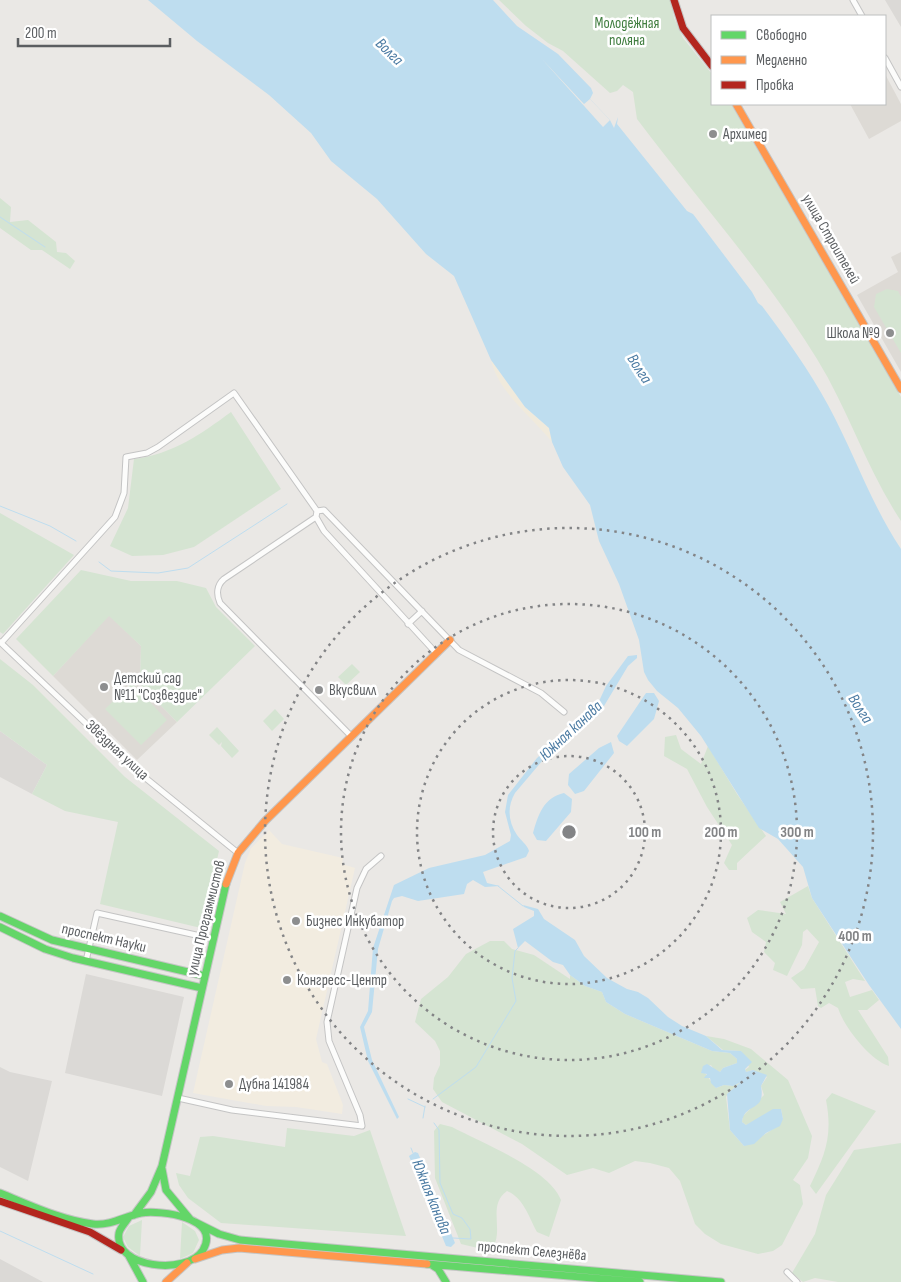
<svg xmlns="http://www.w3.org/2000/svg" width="901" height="1282" font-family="'Sofia Sans Condensed',sans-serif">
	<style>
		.commercial { fill: #f2ece0 }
		.industrial { fill: #dbd9d6 }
		.education { fill: #dddad5 }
		.green { fill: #d5e4d2 }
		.sand { fill: #f0eadc }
		.water { fill: #beddef }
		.pier { fill: #eae8e5 }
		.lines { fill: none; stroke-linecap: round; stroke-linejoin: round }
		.stream { stroke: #beddef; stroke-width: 1 }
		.street-casing { stroke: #c4c4c4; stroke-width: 7 }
		.fast-casing { stroke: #c5c5c5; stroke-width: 9 }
		.slow-casing { stroke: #c5c5c5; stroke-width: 9 }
		.jam-casing { stroke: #c5c5c5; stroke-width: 9 }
		.street { stroke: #fcfcfb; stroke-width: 5 }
		.fast { stroke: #63d668; stroke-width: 7 }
		.slow { stroke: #ff974d; stroke-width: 7 }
		.jam { stroke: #b3261e; stroke-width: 7 }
		.ring { fill: none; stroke: #838486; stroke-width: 2.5; stroke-dasharray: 2.5 5 }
		.poi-dot { fill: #8d8e8f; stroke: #fff; stroke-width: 2 }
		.labels { text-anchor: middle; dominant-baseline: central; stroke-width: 5; stroke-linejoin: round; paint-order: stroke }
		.park-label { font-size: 15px; fill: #407d3f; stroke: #fff }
		.poi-label { font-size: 15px; fill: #5b5e61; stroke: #fff; text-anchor: start }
		.street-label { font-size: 15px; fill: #5b5e61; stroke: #fff }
		.water-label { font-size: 16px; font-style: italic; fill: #4b7ba3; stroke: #fff }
		.centre { fill: #838486; stroke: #fff; stroke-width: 2.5 }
		.ring-label { font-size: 15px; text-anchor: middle; font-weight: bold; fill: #838486; stroke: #fff; stroke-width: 5; stroke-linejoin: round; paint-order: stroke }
	</style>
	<rect width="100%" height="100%" fill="#eae8e5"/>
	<path class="commercial" d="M269,830L282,844L343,858L342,864L355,868L316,1039L322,1062L327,1064L340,1097L343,1105L342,1114L296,1107L266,1106L193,1093L245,863L251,848Z"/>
	<path class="industrial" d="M885,0H901V27Z
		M0,731L47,765L32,794L0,777Z
		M86,974L184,997L162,1096L65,1073Z
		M0,1067L10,1072L52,1081L28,1181L0,1167Z
		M0,1259L43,1282H0Z"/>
	<path class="education" d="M885,74L901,104V121L869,139L850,104H885Z
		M901,252V372L857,295L898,272L891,257Z
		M109,615L141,646L140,684L177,722L137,760L53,676Z"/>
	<path class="green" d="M499,0H671L674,18L683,38L712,74V104H731L901,397V521C867,470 849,411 817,359C765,274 697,199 637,119L633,92L623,85L617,91L610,93L563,51L548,43L526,26Z
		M0,198L11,207L10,222L28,220L56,242L57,252L66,253L75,261L70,269L42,250H31L0,228Z
		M887,289L898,291L901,297V353L874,307L876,294Z
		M231,412L281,489L194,547L163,555L132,556L110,546L128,508L134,459C173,454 201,434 231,412Z
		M0,513L74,555L3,634L0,632Z
		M81,570L131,581H177L206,588L216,607L255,646L177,722L140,684L141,646L109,616L53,676L16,639Z
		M0,659L33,685L125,777L219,851L201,928L100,904L118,822L65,811L32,794L47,765L0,731Z
		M352,664L360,672L346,685L338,677Z
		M132,683L167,720L141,745L105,709Z
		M275,709L284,719L272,731L263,721Z
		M217,727L239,751L232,758L221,746L222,742L219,745L209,735Z
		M676,735L681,749L701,764L708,746L737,794L766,836L737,863V870H729L724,863L732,845L707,807L687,769L664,756L665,737Z
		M808,886L812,898L865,981L853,979L845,982L850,997L872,990L879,1000L867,1010H858L888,1057L889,1066C870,1060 844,1027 838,1008L829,1003L821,1008L818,1006L815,988L801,989L791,978L804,969L819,942L807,929L803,932L802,945L787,976L773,970L775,963L764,952L766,942L752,932L747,918L758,910L786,914L780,902Z
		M490,941H504L512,949L534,955L570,979V975L585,986L602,992L606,1002L625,1014L712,1051L730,1053L737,1059V1063L723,1068L720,1072L714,1070L711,1065L702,1069L716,1088L724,1085L733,1086L741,1082L728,1093L726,1097L730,1130L744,1146C759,1137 773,1132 783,1119L781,1109L746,1125L742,1122L743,1116L764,1095L761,1086L767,1077L753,1070L746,1072L745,1070L749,1067L741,1051L723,1050L706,1036L724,1039L751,1049L788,1080L812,1136L808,1158L793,1180L800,1185L803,1204L782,1245L773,1251L758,1254L721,1244L705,1234L695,1224L680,1181L669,1168L650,1163L635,1161L609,1173L593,1168L567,1175L522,1144L442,1102L433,1089L434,1078L440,1065V1051L435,1041L415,1022L421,999L448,977L466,954Z
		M832,1093L876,1111L816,1194L810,1186C825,1155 833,1136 826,1100Z
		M440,1124L452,1127C482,1143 549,1169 561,1200L549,1237L537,1232C529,1217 523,1197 507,1191C487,1205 504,1230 493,1247L482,1249L461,1244L435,1178L434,1131Z
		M287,1128L354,1136L370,1130L406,1236L221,1223L188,1198L179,1185L176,1173L190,1176L200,1137L213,1136L285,1147Z
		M901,1143V1282H838L815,1278L803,1282L792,1273L815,1234L826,1195L854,1150Z
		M142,1220L140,1256L128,1247L123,1237L129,1226Z
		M182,1222L195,1231L199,1240L193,1253L180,1259Z"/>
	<path class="sand" d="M491,360L525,407L549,428L552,442C532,417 498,392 491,360Z"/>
	<path class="water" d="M148,0H493L517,26L558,54L591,88L593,93L590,99L610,120L614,128L618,117L617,124L687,211L693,214L752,292L758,303L762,306C786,338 809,370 828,405C854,453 871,504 901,549V1029L869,985L812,898L803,867L778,839L759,828L701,736L678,708L657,691L648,680L644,672L639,640L619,584L599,541L590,505L563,467L552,442L549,428L525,407L491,360L454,276L426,254L377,199L331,161L311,133L269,95L197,41Z
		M637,655V658L628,666L598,716L581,723L559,741L515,793C507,807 508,821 517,835C521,841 527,844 529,851L526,857L483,872L487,883L500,886L485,887L473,880L467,884L464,894L418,901L402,896L394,898L392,901L378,949L372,1012L364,1027L372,1060L399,1117L397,1119L368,1061L360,1027L368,1011L373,948L394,885L429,868L485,855L510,841L511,835L505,812L508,795L537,758L564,733L595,710L606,686L628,656Z
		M646,693H654L659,701L654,719L627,746L619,741L617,736Z
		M611,742L614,753L584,791L575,794L568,785L569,774L599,748Z
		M564,793L572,799L571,812L546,841L537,840L533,833C538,815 544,797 564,793Z
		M523,905L538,909L544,919L575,940L584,956L607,978L627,989L638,992L648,998L668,1017L682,1026L706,1036L722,1050L741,1051L752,1062L745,1069L746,1072L753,1070L767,1075L761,1086C766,1113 745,1102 742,1122L746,1125L773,1109H781L783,1119L780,1126L766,1133L754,1144L744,1146L730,1130L727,1094L741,1082L733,1086L724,1085L716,1088L711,1083L710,1078H704L707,1074L701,1073L703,1066L707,1064L720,1072L723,1068L737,1063V1059L730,1053L712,1051L625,1014L606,1002L602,992L585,986L570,975L563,965L553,962L525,941L518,948L513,929L534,916V911L524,907Z
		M415,1152L418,1153L455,1243L451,1247L446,1246L409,1156Z"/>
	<path class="pier" d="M541,58L584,104L590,99L610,120L603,127Z"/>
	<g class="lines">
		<path class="stream" d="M0,217L45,247
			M0,506L50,526L76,541
			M99,562L111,571L158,573L188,568L287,504
			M498,886L523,906
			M408,1099L425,1107
			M433,1099L476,1067L516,1001L512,978L515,951L518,948
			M423,1118L425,1106
			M434,1123L439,1130L440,1183L453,1214L462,1218L470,1229L471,1239L453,1238
			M411,1148L413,1153
			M0,1231L93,1274"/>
		<defs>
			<path id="street" d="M853,0L862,16
				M885,58L901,87
				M316,517L324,531L437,654
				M408,624L422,611
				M0,642L132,767L238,853
				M1,643L115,517L124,493L126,457L147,453L158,447L234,393L317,511
				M352,737L220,603C216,594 217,585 224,579L316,517L317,511L324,510L459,650L541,693L564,712
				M86,961L97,913L214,939
				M178,1098L232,1110L362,1126L360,1115L329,1041L327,1022L357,888L366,869L381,856
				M787,1272L797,1282"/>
			<path id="fast" d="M0,916L52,940L205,976
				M0,927L45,949L73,958L202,988
				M162,1169L166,1190L190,1219
				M0,1193C30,1205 61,1220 93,1224C111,1226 125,1216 141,1213C160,1210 222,1217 203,1250C187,1276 113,1268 119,1233C120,1228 126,1222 129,1217
				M134,1215L151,1192L162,1166L226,884
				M195,1222L219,1234L240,1240L721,1282
				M129,1256L143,1282
				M427,1264L640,1282
				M432,1265L438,1269L446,1282"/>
			<path id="slow" d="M736,104L901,389
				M226,884L238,853L265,821L450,640
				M195,1259L222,1250L239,1248L427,1264
				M166,1282L187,1263"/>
			<path id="jam" d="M674,0L683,28L712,66
				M0,1201L90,1232L121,1250"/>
		</defs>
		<use href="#street" class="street-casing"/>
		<use href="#fast" class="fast-casing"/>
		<use href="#slow" class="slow-casing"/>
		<use href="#jam" class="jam-casing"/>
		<use href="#street" class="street"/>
		<use href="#fast" class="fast"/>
		<use href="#slow" class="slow"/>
		<use href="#jam" class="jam"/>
	</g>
	<g class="ring">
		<circle cx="569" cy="832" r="76"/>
		<circle cx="569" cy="832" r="152"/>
		<circle cx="569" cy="832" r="228"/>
		<circle cx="569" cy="832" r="304"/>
	</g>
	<g class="poi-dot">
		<circle cx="713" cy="134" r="5"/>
		<circle cx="890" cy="333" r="5"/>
		<circle cx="104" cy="687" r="5"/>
		<circle cx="319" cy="690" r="5"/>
		<circle cx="296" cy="921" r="5"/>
		<circle cx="287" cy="980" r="5"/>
		<circle cx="229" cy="1084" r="5"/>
	</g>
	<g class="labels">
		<g class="park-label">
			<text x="627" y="23">Молодёжная<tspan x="627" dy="17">поляна</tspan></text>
		</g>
		<g class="poi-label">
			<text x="723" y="134">Архимед</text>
			<text x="880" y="333" text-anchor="end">Школа №9</text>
			<text x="114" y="678">Детский сад<tspan x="114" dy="17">№11 "Созвездие"</tspan></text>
			<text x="329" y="690">Вкусвилл</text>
			<text x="306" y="921">Бизнес Инкубатор</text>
			<text x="297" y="980">Конгресс-Центр</text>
			<text x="239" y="1084">Дубна 141984</text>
		</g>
		<g class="street-label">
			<text transform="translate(831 239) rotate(60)">улица Строителей</text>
			<text transform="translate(117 750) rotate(43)">Звёздная улица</text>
			<text transform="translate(206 918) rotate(-76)">улица Программистов</text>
			<text transform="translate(104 938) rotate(13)">проспект Науки</text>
			<text transform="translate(532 1251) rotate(5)">проспект Селезнёва</text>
		</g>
		<g class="water-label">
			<text transform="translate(389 52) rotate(44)">Волга</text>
			<text transform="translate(639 369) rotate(57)">Волга</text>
			<text transform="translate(860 709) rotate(57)">Волга</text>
			<text transform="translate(571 731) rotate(-43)">Южная канава</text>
			<text transform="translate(431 1197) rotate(68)">Южная канава</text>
		</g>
	</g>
	<circle cx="569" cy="832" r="8" class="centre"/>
	<g class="ring-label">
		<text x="645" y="837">100 m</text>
		<text x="721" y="837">200 m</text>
		<text x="797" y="837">300 m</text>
		<text x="855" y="941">400 m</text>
	</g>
	<rect x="711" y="15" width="175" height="90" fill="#ffffff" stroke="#bdbfc0"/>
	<rect x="721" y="31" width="25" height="8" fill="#63d668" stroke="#bdbfc0"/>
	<text x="756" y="40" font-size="15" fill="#5b5e61">Свободно</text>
	<rect x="721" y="56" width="25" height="8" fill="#ff974d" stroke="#bdbfc0"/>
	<text x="756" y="65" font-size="15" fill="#5b5e61">Медленно</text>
	<rect x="721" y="81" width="25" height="8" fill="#b3261e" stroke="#bdbfc0"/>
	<text x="756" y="90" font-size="15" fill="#5b5e61">Пробка</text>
	<path d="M18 38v8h152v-8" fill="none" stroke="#5b5e61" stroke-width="2.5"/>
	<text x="25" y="38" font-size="15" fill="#5b5e61" stroke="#ffffff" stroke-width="4" paint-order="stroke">200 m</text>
</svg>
